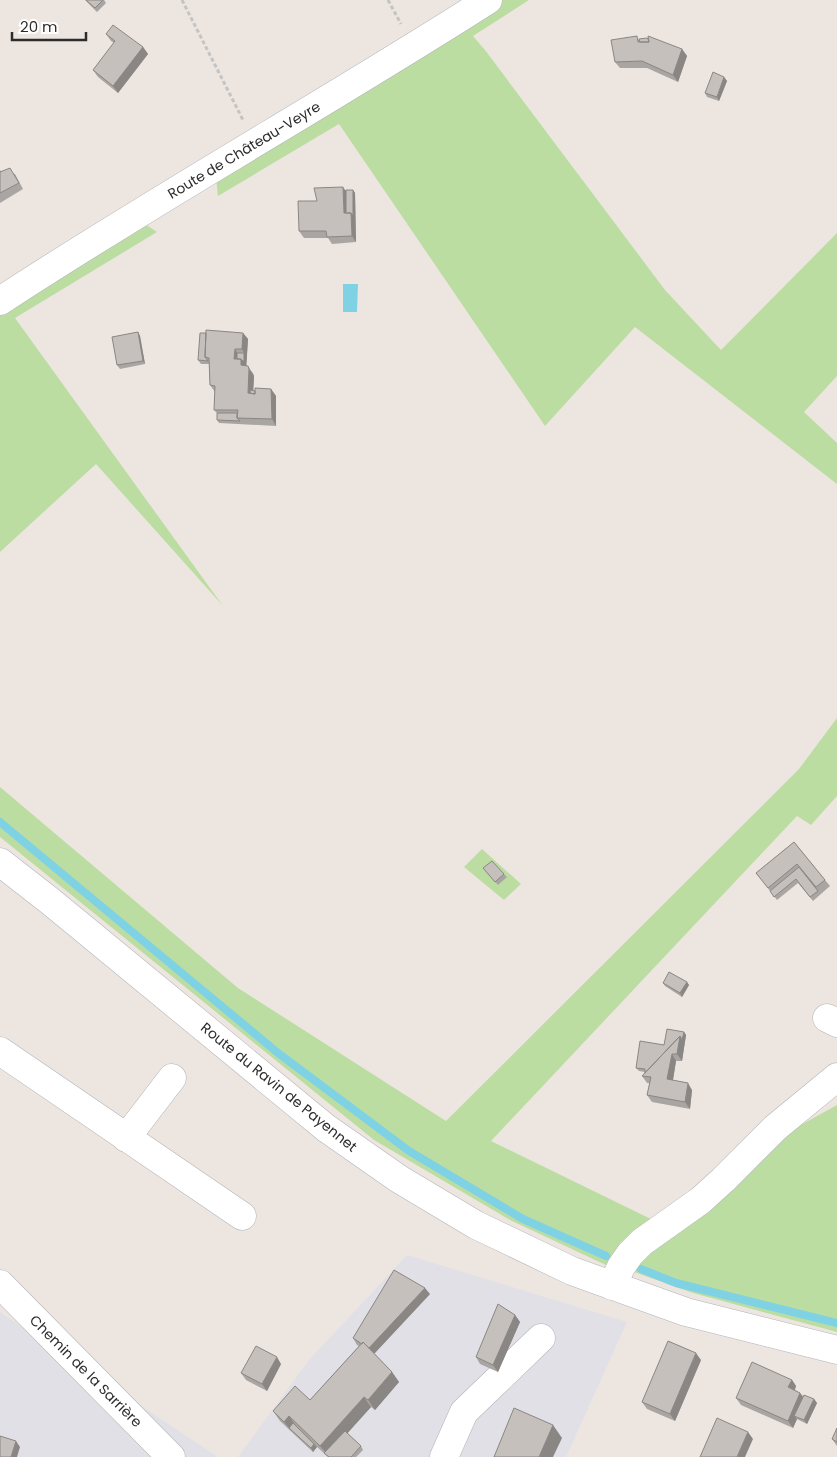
<svg xmlns="http://www.w3.org/2000/svg" width="837" height="1457" font-family="Poppins,sans-serif">
	<style>
		.industrial { fill: #e1e0e6 }
		.green { fill: #bcdda2 }
		.water { fill: #7ed2e4 }
		.lines { fill: none; stroke-linecap: round; stroke-linejoin: round }
		.stream { stroke: #7ed2e4; stroke-width: 8 }
		.minor-casing { stroke: #b1b3bb; stroke-width: 29 }
		.path { stroke: #c4c4c4; stroke-width: 3; stroke-dasharray: 4 2.5; stroke-linecap: butt }
		.minor { stroke: #fff; stroke-width: 28 }
		.wall { fill: #a9a5a2 }
		.shaded-wall { fill: #8a8684 }
		.building { fill: #c5c0bc; stroke: #8a8684 }
		.labels { text-anchor: middle; dominant-baseline: central; stroke-width: 5; stroke-linejoin: round; paint-order: stroke }
		.street-label { font-size: 14px; fill: #2c2c2c; stroke: #fff }
	</style>
	<rect width="100%" height="100%" fill="#ede6e0"/>
	<path class="industrial" d="M407,1255L627,1322L566,1457H238L309,1360Z
		M0,1312L218,1457H0Z"/>
	<path class="green" d="M499,0H529L473,36L485,50L665,290L721,350L837,233V376L804,412L837,443V484L635,327L545,426L339,124L218,196L216,178Z
		M142,222L157,232L15,318L223,606L96,464L0,552V307Z
		M837,718V796L811,825L797,816L491,1141L655,1221L621,1242L608,1266L510,1220L374,1140L0,837V787L238,988L446,1121L799,769Z
		M482,849L521,884L504,900L464,867Z
		M837,1105V1332L693,1293L634,1272L638,1255L770,1142Z"/>
	<path class="water" d="M343,284H358L357,312H343Z"/>
	<g class="lines">
		<path class="stream" d="M0,822L278,1053L409,1151L523,1219L606,1256
			M641,1269L676,1283L837,1323"/>
		<defs>
			<path id="minor" d="M0,301C160,196 327,103 488,0
				M0,862L50,901L326,1128L399,1179L476,1225L572,1271L686,1312L837,1350
				M827,1018L837,1023
				M0,1051L242,1216
				M126,1138L172,1078
				M0,1284L171,1457
				M612,1286L621,1267L630,1254L642,1242L701,1200L723,1180L775,1128L837,1077
				M444,1457L464,1412L541,1338"/>
		</defs>
		<use href="#minor" class="minor-casing"/>
		<path class="path" d="M182,0L243,120
			M388,0L401,24"/>
		<use href="#minor" class="minor"/>
	</g>
	<path class="wall" d="M85,0H104L106,3L97,12Z
		M106,34L143,47L148,54L118,93L98,77L93,70L114,43L111,41Z
		M639,39L682,49L687,56L678,82L647,68H620L615,62Z
		M724,77L727,81L719,101L707,97L705,93Z
		M0,170L1,172L15,174L23,189L0,203Z
		M346,190H353L355,193L356,242L332,244L328,238H304L299,231L317,201Z
		M138,332L140,336L145,364L120,369L117,365Z
		M206,333H243L248,339L246,366L253,373L254,376L253,391L271,389L276,396V426L219,423L217,420V413L214,410L215,392L210,385L209,364H201L198,360Z
		M794,842L830,886L813,901L798,883L777,900L756,873Z
		M483,868L504,874L507,877L498,885Z
		M687,982L689,985L682,997L665,986L663,983Z
		M684,1032L686,1035L682,1061H676L673,1080L692,1090L690,1109L652,1102L647,1095L650,1083H647L642,1076L645,1072L639,1071L636,1068Z
		M430,1294L374,1354L392,1372L399,1382L375,1410L371,1407L347,1433L361,1446L363,1450L356,1457H328L315,1445L317,1447L313,1452L280,1421L273,1411L310,1400L359,1346L357,1345L353,1338Z
		M515,1315L520,1322L498,1372L480,1364L476,1357Z
		M701,1360L675,1421L647,1409L642,1402Z
		M281,1364L267,1391L246,1380L241,1373Z
		M792,1380L796,1386L795,1390L800,1393L803,1396L814,1399L817,1403L807,1424L797,1419L793,1428L741,1405L736,1398Z
		M837,1428V1446L832,1439Z"/>
	<path class="shaded-wall" d="M143,47L148,54L118,93L113,86Z
		M682,49L687,56L678,82L673,75Z
		M724,77L727,81L719,101L717,97Z
		M343,187L348,194V216L344,213Z
		M353,190L355,193L356,242L352,236L351,213Z
		M138,332L140,336L145,364L143,361Z
		M243,333L248,339L246,372L241,365V359L244,353L242,349Z
		M235,349L239,356V362L234,359Z
		M248,366L254,376L253,397L248,393Z
		M271,389L276,396V426L272,419Z
		M687,982L689,985L682,997L680,993Z
		M684,1032L686,1035L682,1061L677,1054L680,1036Z
		M672,1054L676,1061L672,1086L667,1079Z
		M688,1083L692,1090L690,1109L685,1102Z
		M425,1288L430,1294L373,1355L368,1348Z
		M515,1315L520,1322L498,1372L493,1365Z
		M696,1353L701,1360L675,1421L670,1414Z
		M277,1357L281,1364L267,1391L262,1384Z
		M392,1372L399,1382L375,1410L368,1400Z
		M792,1380L796,1386L793,1394L788,1387Z
		M800,1393L805,1400L794,1416L797,1419L793,1428L788,1421Z
		M364,1397L371,1407L328,1455L320,1446Z
		M814,1399L817,1403L807,1424L804,1420Z
		M289,1416L296,1426L289,1428L284,1422Z
		M553,1425L562,1438L553,1457H539Z
		M748,1432L753,1439L745,1457H737Z
		M16,1441L20,1447L17,1457H11Z
		M314,1444L317,1447L313,1452L311,1448Z"/>
	<path class="building" d="M86,0H103L95,8Z
		M113,25L143,47L113,86L93,70L115,41L106,34Z
		M637,36L638,42H649L648,36L682,49L673,75L642,61L615,62L611,40Z
		M647,38L648,39L649,42H640L639,39Z
		M713,72L724,77L717,97L705,93Z
		M10,168L19,183L0,193V171V172Z
		M343,187L344,213H351L352,236L327,237L326,231H299L298,201H317L314,188Z
		M346,190H353V216L351,213H346Z
		M206,330L243,333L242,349H235L234,359H241V365L248,366L249,369L248,393L255,394V388L271,389L272,419L237,418L238,410H214L215,386L210,385L209,358L205,357Z
		M138,332L143,361L117,365L112,337Z
		M200,333H206L205,357L208,361L198,360Z
		M237,353H244V362L241,359H237Z
		M250,390L255,391V394L250,393Z
		M217,413H237V418L240,421L217,420Z
		M794,842L825,880L816,887L797,864L768,888L756,873Z
		M492,861L504,874L495,882L483,868Z
		M799,867L818,891L810,897L796,879L774,897L770,891Z
		M669,972L687,982L680,993L663,983Z
		M667,1029L684,1032L682,1040L680,1036L645,1073V1069L636,1068L640,1041L664,1045Z
		M680,1036L677,1054H672L667,1079L688,1083L685,1102L647,1095L651,1077L642,1076Z
		M394,1270L425,1288L369,1348L363,1342L362,1344L353,1338Z
		M498,1304L515,1315L493,1365L476,1357Z
		M668,1341L696,1353L670,1414L642,1402Z
		M363,1342L392,1372L368,1400L364,1397L320,1446L289,1416L284,1422L273,1411L295,1386L310,1400Z
		M256,1346L277,1357L262,1384L241,1373Z
		M752,1362L792,1380L788,1387L800,1393L788,1421L736,1398Z
		M804,1395L814,1399L804,1420L794,1416Z
		M514,1408L553,1425L539,1457H494Z
		M717,1418L748,1432L737,1457H700Z
		M293,1423L314,1444L311,1448L289,1428Z
		M837,1428V1442L832,1439Z
		M345,1431L361,1446L351,1457H329L324,1453Z
		M0,1436L16,1441L11,1457H0Z"/>
	<g class="labels">
		<g class="street-label">
			<text transform="translate(244 150) rotate(-31)">Route de Château-Veyre</text>
			<text transform="translate(279 1087) rotate(39)">Route du Ravin de Payennet</text>
			<text transform="translate(86 1371) rotate(45)">Chemin de la Sarrière</text>
		</g>
	</g>
	<path d="M12 32v8h74v-8" fill="none" stroke="#2c2c2c" stroke-width="2.5"/>
	<text x="20" y="32" font-size="15" fill="#2c2c2c" stroke="#ffffff" stroke-width="4" paint-order="stroke">20 m</text>
</svg>
